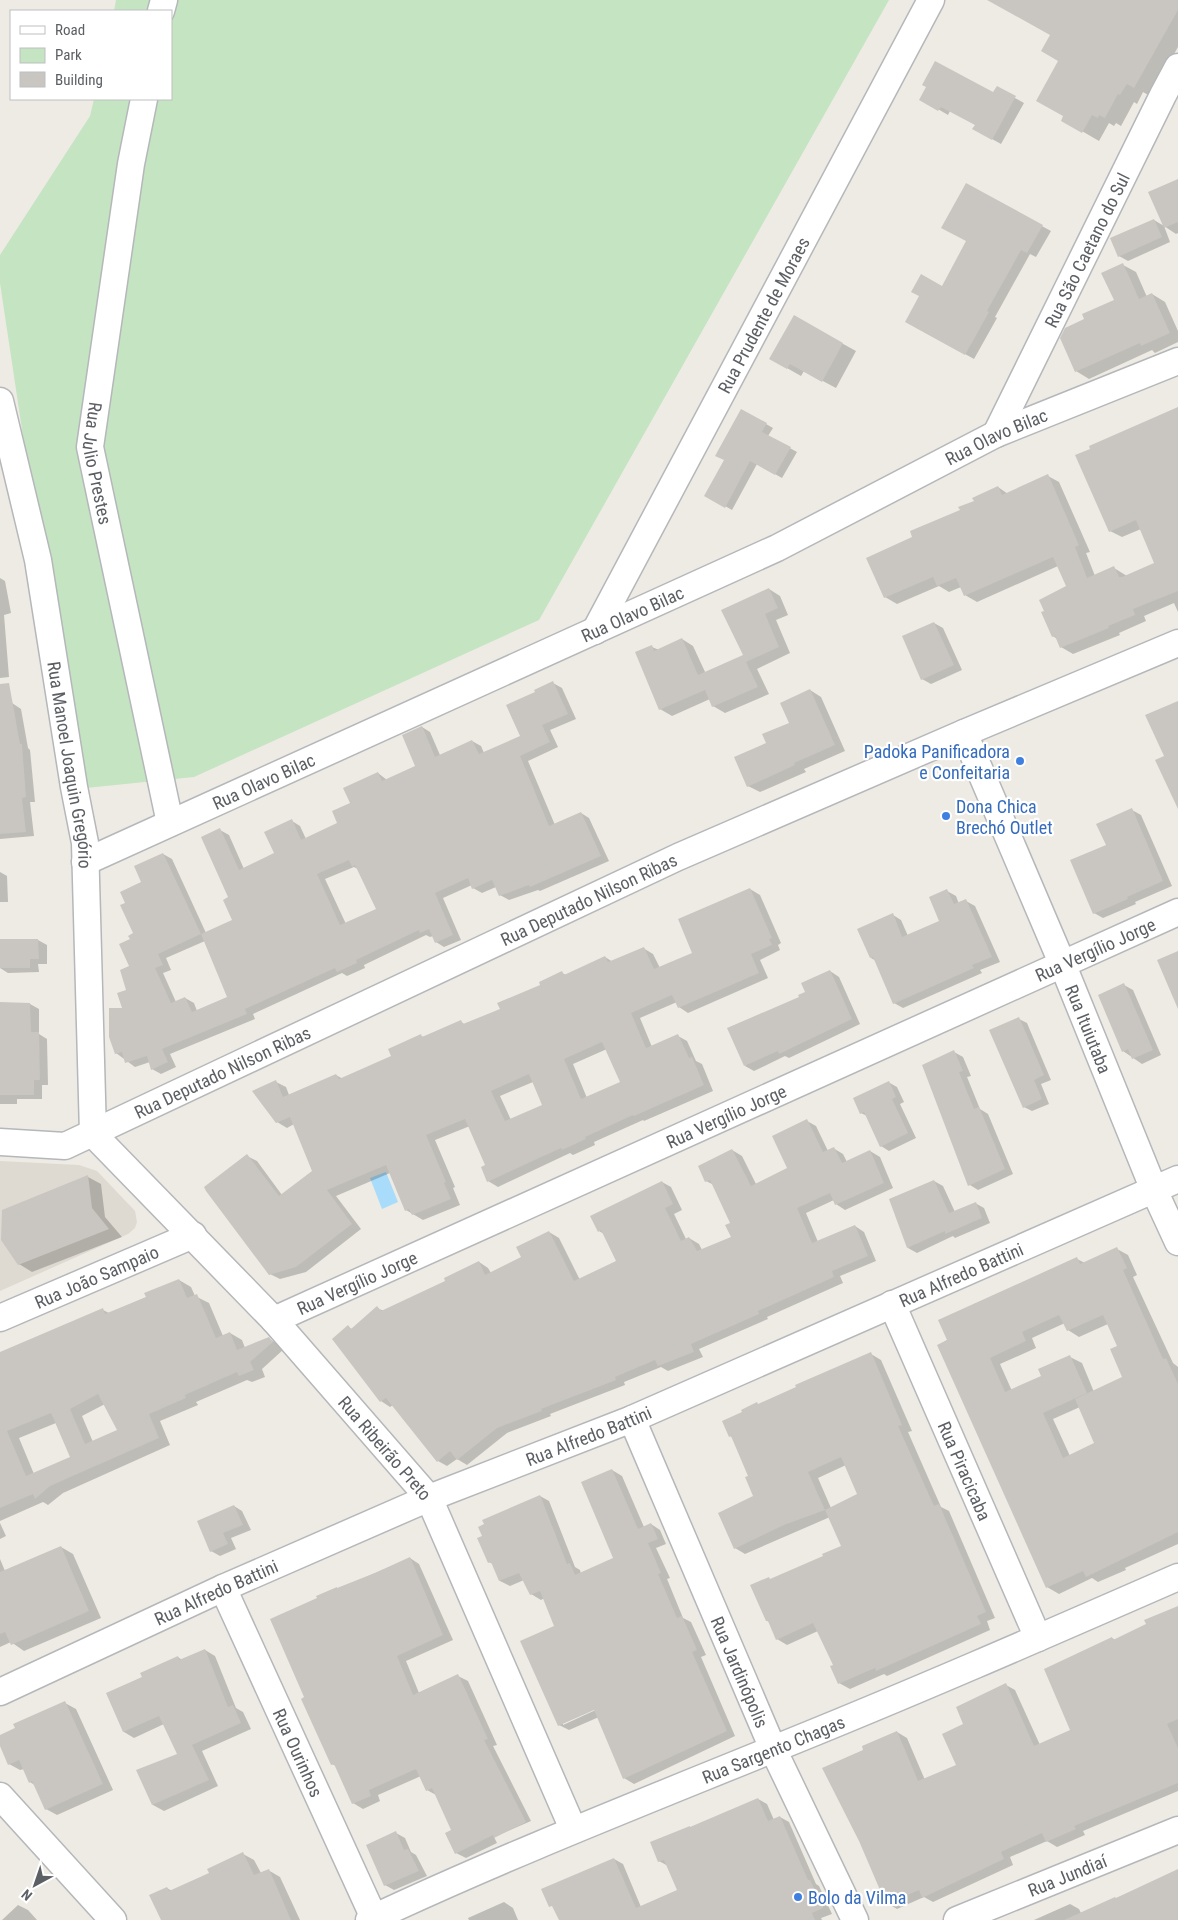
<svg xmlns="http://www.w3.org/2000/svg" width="1178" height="1920" font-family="'Roboto Condensed',sans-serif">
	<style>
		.education { fill: #dedad2 }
		.green { fill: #c4e4c2 }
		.water { fill: #a8dcfa }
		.shadow { fill: #0003; fill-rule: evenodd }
		.building { fill: #c9c6c2; fill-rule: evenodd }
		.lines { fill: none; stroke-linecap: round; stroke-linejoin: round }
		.minor-casing { stroke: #b5b7ba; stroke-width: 29 }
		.minor { stroke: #fff; stroke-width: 26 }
		.shop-dot { fill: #3f7fe0; stroke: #fff; stroke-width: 2 }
		.labels { text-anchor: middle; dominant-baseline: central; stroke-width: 4.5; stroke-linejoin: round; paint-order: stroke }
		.street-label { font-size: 18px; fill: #5c6064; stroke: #fff }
		.shop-label { font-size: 18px; fill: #366cbe; stroke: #fff; text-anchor: start }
	</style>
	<rect width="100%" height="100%" fill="#eeebe4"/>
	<path class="education" d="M0,1161L79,1165L97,1171L135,1211L137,1222L135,1228L128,1234L0,1291Z"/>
	<path class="green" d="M116,0H889L539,620L194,777L76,789L0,283V255L90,116L94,99H171V11H114Z"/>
	<path class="water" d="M386,1172L398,1202L382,1209L370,1178Z"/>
	<path class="shadow" d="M1004,0H1178V47L1150,96L1143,92L1137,104L1134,102L1121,126L1116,123L1114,126L1109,123L1099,141L1063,120L1065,116L1060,61L1051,34Z
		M928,86L994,94L997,88L1024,103L1001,144L974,129L976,125L950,111L948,115L921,99Z
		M1178,181V233L1176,234L1164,226L1170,242L1128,261L1119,256L1154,220L1164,226Z
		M966,185L1051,231L1036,257L1030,254L995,317L997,318L974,359L906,321L943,287L967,241Z
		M1123,265L1136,272L1147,297L1152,294L1165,302L1178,331V342L1155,353L1152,350L1089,379L1076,371L1086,320L1116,301Z
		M794,317L856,351L836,388L804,371L801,376L771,359Z
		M1178,408V612L1174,603L1144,616L1146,621L1119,633L1120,635L1073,654L1061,647L1057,639L1053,636L1067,587L1058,566L977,602L965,595L961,587L949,592L939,586L897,604L885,597L914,537L961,511L998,487L1008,494L1048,476L1059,482L1090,552L1086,553L1095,576L1114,568L1127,576L1156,564L1141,529L1122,537L1110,531Z
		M766,424L773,428L768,436L797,452L782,478L757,464L732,510L706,495L726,460Z
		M0,578L5,581L11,613L4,615L9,677L0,678Z
		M769,589L780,596L788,615L776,620L790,653L757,669L769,694L725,713L713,706L710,699L672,716L660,709L652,647L659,650L682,639L693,646L706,674L744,656Z
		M934,623L943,628L962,670L931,684L922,679Z
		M553,683L562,688L576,719L550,730L558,747L528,761L555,825L581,813L589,818L609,861L540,891L538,890L509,900L500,895L496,887L482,893L473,888L472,885L443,898L461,940L444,947L436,942L433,936L430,937L426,935L364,965L365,968L347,976L342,973L253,1014L255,1019L170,1054L176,1067L161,1074L152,1069L150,1062L135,1067L116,1053L128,991L131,967V940L135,934L127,904L163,854L172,859L206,933L234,921L220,830L229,835L244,869L275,854L292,821L300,826L306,839L338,824L352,804L378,773L387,780L417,767L422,727L430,732L440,755L472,741L481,746L484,753L522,737L537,693ZM354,867L358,869L377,910L346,924L325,879ZM205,941L229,998L197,1011L194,1003L185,998L176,1002L163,973L171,970L166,958Z
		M810,690L821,697L845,751L804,769L806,772L760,792L748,786L767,744L791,723Z
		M0,695L21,709L28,748L30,750L35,802H30L34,836L0,839Z
		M1132,810L1141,815L1172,886L1135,902L1136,904L1103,918L1094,913L1107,846Z
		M0,872L7,876L8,902H0Z
		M750,889L760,895L781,943L778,945L780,950L760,960L768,978L688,1013L679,1007L677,1002L640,1018L652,1047L678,1036L687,1041L696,1061L702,1064L713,1091L644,1121L643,1120L594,1142L595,1145L573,1155L570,1153L498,1187L488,1181L486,1165L470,1126L435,1140L455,1187L453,1188L460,1205L423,1220L406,1210L390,1173L336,1196L361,1229L306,1272L280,1279L270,1274L247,1156L257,1161L282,1195L314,1171L294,1124L287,1128L277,1122L276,1082L286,1087L289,1095L336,1075L343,1079L393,1056L421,1036L424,1037L461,1022L466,1025L501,1009L562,973L566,975L605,957L613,962L643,948L653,954L660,968L694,953ZM607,1049L621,1083L587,1098L573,1064ZM533,1082L544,1106L511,1120L500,1096Z
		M947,891L956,896L959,904L966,901L975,906L1000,962L980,970L982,973L903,1008L894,1003L876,961L871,958L893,915L901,920L908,936L941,921Z
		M38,940L47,945V964H38L39,972L8,973L0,968V941Z
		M830,971L839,977L860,1024L789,1058L785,1056L754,1071L745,1066L801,997Z
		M1124,985L1133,990L1161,1055L1142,1064L1123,1051Z
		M0,1004H30L39,1009V1034L47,1039L48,1085H42V1099H17V1104H0Z
		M1019,1019L1027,1023L1051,1080L1041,1084L1049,1104L1032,1111L1024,1107Z
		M954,1052L963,1057L971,1076L967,1077L980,1109L988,1114L1013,1174L978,1190L970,1185Z
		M888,1082L897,1087L904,1102L900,1104L916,1138L889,1151L881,1146L867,1116L861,1113Z
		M807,1121L816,1126L828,1151L833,1148L843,1154L847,1162L870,1151L880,1157L893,1188L845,1210L836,1204L834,1200L806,1213L818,1242L855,1226L864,1232L876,1261L840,1276L843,1283L767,1317L768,1319L699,1349L703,1357L668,1371L661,1367L624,1382L625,1385L550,1414L551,1416L507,1433L467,1465L457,1459L447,1466L438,1461L393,1405L390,1407L381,1401L348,1327L352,1329L377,1308L384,1311L447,1281L479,1262L488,1268L491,1273L523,1257L549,1232L559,1238L580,1280L617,1261L604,1234L599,1231L662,1182L671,1187L682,1210L674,1214L686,1239L689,1238L699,1244L702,1250L732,1237V1223L714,1185L706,1181L732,1150L742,1156L756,1184L789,1169Z
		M88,1177L101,1184L105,1217L122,1237L32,1272L19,1264Z
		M934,1181L943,1186L955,1212L975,1203L984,1208L990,1223L955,1238L953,1236L917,1253L908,1248Z
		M1117,1249L1128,1255L1137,1275L1133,1277L1173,1363L1178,1367V1544L1125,1568L1126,1570L1098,1582L1092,1578L1059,1594L1047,1587L939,1345L1077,1259L1085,1263ZM1065,1323L1068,1330L1079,1337L1108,1324L1118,1347L1124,1378L1094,1392L1082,1363L1070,1357L1043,1377L1012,1391L1000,1364L1036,1348L1032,1338ZM1080,1407L1096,1444L1070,1456L1053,1419Z
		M179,1280L191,1287L195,1296L209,1303L223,1336L230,1333L242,1340L245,1348L269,1339L282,1346L284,1349L262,1369L265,1377L252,1382L247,1380L196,1402L198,1405L160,1421L170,1445L63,1493L48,1505L43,1502L0,1521V1353L103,1310L109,1313L147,1297ZM105,1404L119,1431L93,1442L82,1416ZM56,1423L71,1458L34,1474L19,1438Z
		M871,1354L881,1360L912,1431L908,1432L941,1507L949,1511L995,1618L987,1621L990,1630L887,1676L884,1674L850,1689L839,1683L834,1666L818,1631L787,1645L777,1639L770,1622L767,1621L772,1580L825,1557L843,1547L830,1517L745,1554L735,1548L755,1497L750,1477L733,1438L730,1436L724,1422ZM846,1465L859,1495L831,1508L818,1478Z
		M612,1470L622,1476L644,1527L651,1524L660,1530L666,1544L656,1548L670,1578L667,1579L683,1618L691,1622L706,1655L701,1657L735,1736L634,1784L624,1778L599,1717L569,1730L559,1725L556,1626L544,1598L541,1600L531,1594L524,1580L510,1586L500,1581L493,1564L489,1562L540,1496L549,1501L575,1567L580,1570L581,1574L615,1559ZM599,1706L600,1708L563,1725V1722Z
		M234,1506L242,1511L251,1530L231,1538L236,1549L220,1556L211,1551Z
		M0,1523L6,1536L0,1539Z
		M61,1547L73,1554L101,1618L24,1651L11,1642L0,1647V1559L5,1571Z
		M410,1558L419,1564L453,1640L406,1661L419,1693L458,1676L468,1681L497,1745L493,1746L531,1821L494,1837L497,1843L466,1858L456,1853L453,1831L436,1795L427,1790L421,1776L378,1795L380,1801L363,1809L353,1803L336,1766L332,1764L306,1698L338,1589Z
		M1178,1607V1791L1083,1831L1085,1835L1057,1847L1047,1841L1010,1857L1013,1865L933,1902L924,1897L897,1909L887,1903L865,1751L897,1732L907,1738L925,1780L958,1766L965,1725L1006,1685L1015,1690L1040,1745L1072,1730L1112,1638L1115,1640L1148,1625Z
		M205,1650L215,1656L236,1708L243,1712L251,1729L202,1751L218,1786L164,1811L153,1805L138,1770L178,1755L164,1724L134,1738L124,1732L107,1694L143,1677L178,1657L182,1660Z
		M65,1703L76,1709L113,1790L57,1815L46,1809L36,1786L30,1782L24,1769L20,1770L9,1764L0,1743V1736Z
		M758,1799L767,1804L774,1820L780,1817L789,1822L816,1884L819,1886L832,1914L821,1918L822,1920H560L614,1859L623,1864L641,1907L678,1891L668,1866L659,1861L692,1828Z
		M396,1833L405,1838L411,1852L416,1855L427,1876L394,1890L385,1885Z
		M243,1854L254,1860L261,1873L268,1870L280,1877L300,1920H162L167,1888L172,1891L211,1874Z
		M1178,1872V1920H1034L1070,1904L1079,1909L1081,1913Z
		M504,1902L513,1908L518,1920H469L468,1918Z
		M18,1905L28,1910L37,1920H2Z"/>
	<path class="building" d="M987,0H1178V10L1134,88L1127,84L1120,95L1118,94L1105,118L1099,115L1098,118L1092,115L1082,133L1061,121L1063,116L1036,101L1058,61L1041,51L1050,35Z
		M935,61L993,92L997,86L1016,96L992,140L972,129L975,125L941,107L938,111L919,100L926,87L922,85Z
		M1178,179V222L1164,228L1148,192Z
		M966,183L1043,225L1027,253L1021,250L987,311L989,312L965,355L905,322L919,296L911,292L921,274L942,286L966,241L941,228Z
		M1154,219L1162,237L1118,257L1110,238Z
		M1123,263L1139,299L1152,293L1170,333L1141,346L1140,343L1075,372L1060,338L1065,328L1084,319L1082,314L1114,300L1101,273Z
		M794,315L843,343L822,382L790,364L787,369L769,359Z
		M1178,407V591L1133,609L1135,615L1108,626L1109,628L1060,648L1055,636L1052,637L1041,612L1044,611L1039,600L1066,586L1053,557L964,596L956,578L937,586L933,577L884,598L866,558L912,537L910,531L960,510L958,507L974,501L972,498L998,486L1002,495L1048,474L1079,545L1075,547L1087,578L1114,566L1119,577H1122L1154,563L1136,520L1109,532L1075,455L1090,449L1089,446Z
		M741,409L767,423L762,432L791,447L775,475L750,461L725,508L704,496L724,460L715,456Z
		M769,588L778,608L765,614L779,647L746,662L758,687L712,707L705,690L659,710L635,652L652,645L654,651L682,638L698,675L743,655L721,610Z
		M934,622L954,665L921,680L902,636Z
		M553,681L568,714L542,725L550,742L520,756L549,826L581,812L601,856L530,887L529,885L499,896L492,880L472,889L468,878L435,893L453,935L435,943L429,929L420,933L419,930L356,960L357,963L337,972L335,968L245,1009L247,1014L162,1049L168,1062L151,1070L147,1056L125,1063L122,1052L115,1054L109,1037V1008H122L117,993L126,990L120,970L129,966L119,944L130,939L128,936L133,933L120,905L125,903L120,892L141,882L134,866L163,853L201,934L158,954L163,965L155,968L171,1003L185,997L192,1012L227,997L201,934L232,920L223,900L228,897L201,837L220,828L239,870L274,853L264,832L292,819L301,840L337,823L332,811L350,803L343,788L378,772L382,781L415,766L402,735L422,726L435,757L472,740L479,754L520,736L506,705L535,692L534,690ZM349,860L352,867L355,865L376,909L340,925L317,874Z
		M9,683L20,744H22L26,797L22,798L26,832L0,834V684Z
		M810,689L835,745L794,763L795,765L747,787L734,757L766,743L762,734L789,723L780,703Z
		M1178,701V809L1155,760L1164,756L1145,715Z
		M1132,808L1163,881L1127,897L1128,899L1093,914L1070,860L1106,845L1096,824Z
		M750,888L772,938L769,939L772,945L751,954L759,973L678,1008L672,995L631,1013L646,1048L678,1034L689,1058L692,1057L704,1085L634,1116L633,1115L585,1137L586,1139L562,1150L561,1148L487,1182L481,1167L485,1165L465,1119L426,1135L446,1182L444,1183L451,1199L412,1215L409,1209L405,1211L386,1165L327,1190L352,1224L296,1267L269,1275L206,1191L204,1187L247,1154L279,1196L312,1171L290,1117L276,1123L252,1091L276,1080L283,1097L336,1074L339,1079L391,1056L388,1049L421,1034L422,1037L461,1020L463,1024L500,1009L497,1003L540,985L539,982L562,971L564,975L605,956L608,962L644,947L654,969L692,953L678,919ZM602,1042L620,1082L581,1099L564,1059ZM529,1074L542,1105L505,1121L491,1091Z
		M947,889L954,904L966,899L992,957L972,965L974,968L893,1004L873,957L870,958L857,929L893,913L902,937L939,921L929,897Z
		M0,939H38L39,959H30V968H0Z
		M1178,951V1009L1157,960Z
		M830,970L852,1019L779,1054L778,1051L744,1066L727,1028L799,997L798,995L805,992L801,983Z
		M1124,983L1153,1050L1132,1059L1128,1049L1122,1052L1098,995Z
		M0,1002L30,1003L31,1032H39L40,1080H34V1095H0Z
		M1019,1017L1044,1075L1034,1080L1042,1099L1023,1108L989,1030Z
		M954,1050L963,1071L959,1072L974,1109L979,1107L1005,1169L968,1186L922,1065Z
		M889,1081L896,1097L892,1099L908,1133L880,1147L864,1112L860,1114L853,1098Z
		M807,1119L823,1152L834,1147L842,1163L870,1150L884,1183L835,1205L830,1193L797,1208L812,1243L855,1225L868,1256L832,1271L834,1277L758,1311L759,1314L691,1344L694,1352L658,1366L655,1360L615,1377L616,1380L541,1409L542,1411L497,1428L457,1460L450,1451L437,1462L386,1398L380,1402L332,1339L348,1325L351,1329L377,1306L381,1311L445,1281L444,1278L479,1261L485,1275L521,1257L516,1247L549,1231L574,1281L616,1261L601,1230L598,1232L590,1216L662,1181L673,1204L665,1208L681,1241L689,1237L697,1251L731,1237L725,1225L730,1223L710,1180L705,1182L698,1166L732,1149L751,1186L787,1168L772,1136Z
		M88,1175L92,1208L109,1229L18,1265L1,1240L2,1210Z
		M934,1180L949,1213L976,1202L982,1218L945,1234V1231L907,1248L889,1199Z
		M1117,1247L1127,1268L1123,1270L1163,1359L1166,1358L1178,1384V1532L1086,1577L1083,1571L1046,1588L937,1345L947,1340L938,1320L1077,1257L1080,1264ZM1059,1315L1067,1331L1103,1315L1117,1346L1110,1349L1122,1377L1075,1399L1094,1443L1063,1458L1043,1413L1087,1393L1070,1355L1038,1369L1041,1376L1005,1392L990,1358L1026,1341L1022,1332Z
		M179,1279L187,1298L197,1294L216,1338L230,1332L237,1350L269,1337L273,1342L250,1362L254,1370L239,1376L237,1372L185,1395L186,1398L149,1414L159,1438L50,1486L35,1499L33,1494L0,1508V1352L103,1308L105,1314L146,1297L144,1293ZM98,1394L117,1430L85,1444L70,1409ZM51,1413L70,1457L26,1476L7,1431Z
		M871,1352L902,1425L898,1426L934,1506L939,1504L986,1612L977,1616L981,1624L876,1671L875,1668L838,1684L830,1666L833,1665L813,1623L776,1640L768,1621H766L750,1585L769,1577L770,1579L823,1556L822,1554L841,1546L825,1510L784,1525L734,1549L718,1513L753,1496L745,1477L748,1476L731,1436L729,1437L722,1421L742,1412L741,1410L757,1402L758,1404L796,1387L795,1385ZM841,1457L857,1494L825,1510L808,1472Z
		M612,1469L638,1529L651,1523L658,1539L648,1543L661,1573L658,1574L677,1618L682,1616L697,1650L692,1652L727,1731L623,1779L594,1710L558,1726L520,1641L554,1626L540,1591L530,1595L519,1573L499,1581L491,1562L488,1563L477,1538L482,1536L478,1527L484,1524L482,1520L540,1495L567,1564L570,1563L575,1575L613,1558L581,1482Z
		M234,1505L243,1525L223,1533L228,1544L210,1552L197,1521Z
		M61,1546L89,1611L11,1645L5,1632L0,1634V1572Z
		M410,1557L443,1635L397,1656L413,1695L458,1674L488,1739L484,1740L526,1822L494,1838L493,1835L455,1854L445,1833L451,1830L432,1788L426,1791L416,1769L369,1790L371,1796L352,1804L334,1764L331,1765L301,1699L304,1697L270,1619L317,1598L316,1596L337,1587V1588L375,1573Z
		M1178,1606V1719L1167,1724L1178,1748V1783L1074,1826L1076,1829L1046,1842L1042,1833L1001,1852L1004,1859L922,1898L919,1890L886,1904L859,1841L822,1768L863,1750L862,1746L897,1731L918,1781L956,1765L942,1734L963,1724L956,1707L1006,1683L1034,1746L1070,1730L1044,1669L1112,1637L1113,1640L1146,1624L1144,1620Z
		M205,1649L228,1707L233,1705L241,1723L192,1745L209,1780L152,1805L136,1770L177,1754L159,1716L123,1732L106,1693L142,1677L140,1673L178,1656L179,1660Z
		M65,1701L103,1784L45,1810L32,1781L29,1783L19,1760L8,1765L0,1746V1735L15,1728L13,1724Z
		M758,1798L768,1821L780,1816L808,1880H810L820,1900L823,1908L812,1913L815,1920H559L552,1906L549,1907L541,1889L614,1858L636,1908L677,1890L664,1860L658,1862L650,1842L690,1826V1827Z
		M396,1831L404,1850L408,1849L419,1871L384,1886L366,1845Z
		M243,1852L254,1875L269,1869L291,1920H161L149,1895L167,1887L169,1891L209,1873L207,1869Z
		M1178,1869V1920H1064L1115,1897L1116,1898Z"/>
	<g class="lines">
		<defs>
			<g id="minor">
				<path d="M161,11L164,0"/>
				<path id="s1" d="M144,99L131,164L90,447L170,823"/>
				<path id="s2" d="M0,401L38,560L74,787L85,843L93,1134"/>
				<path id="s3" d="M996,434L1163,95L1178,67"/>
				<path id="s4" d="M595,631L931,0"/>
				<path id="s5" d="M964,733L1062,963L1154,1190L1178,1242"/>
				<path id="s6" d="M85,862L777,548L996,434L1178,361"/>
				<path id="s7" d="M93,1134L274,1320L429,1498L573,1829"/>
				<path id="s8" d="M0,1142L65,1146L678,857L964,733L1178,643"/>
				<path id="s9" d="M892,1304L1038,1638"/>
				<path id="s10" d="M0,1318L193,1235"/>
				<path id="s11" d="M274,1320L1178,912"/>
				<path id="s12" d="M632,1419L773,1749L855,1920"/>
				<path id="s13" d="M223,1588L374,1918"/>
				<path id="s14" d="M0,1692L223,1588L429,1498L632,1419L1178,1179"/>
				<path d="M0,1796L113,1920"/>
				<path id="s15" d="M369,1920C501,1858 636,1805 771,1750C908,1695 1043,1636 1178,1577"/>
				<path id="s16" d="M957,1920L1178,1830"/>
			</g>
		</defs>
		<use href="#minor" class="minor-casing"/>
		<use href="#minor" class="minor"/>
	</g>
	<g class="shop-dot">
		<circle cx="1020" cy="761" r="5"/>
		<circle cx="946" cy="816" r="5"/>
		<circle cx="798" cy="1897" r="5"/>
	</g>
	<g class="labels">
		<g class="street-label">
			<text stroke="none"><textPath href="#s3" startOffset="205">Rua São Caetano do Sul</textPath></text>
			<text stroke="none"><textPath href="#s4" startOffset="358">Rua Prudente de Moraes</textPath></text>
			<text stroke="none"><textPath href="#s6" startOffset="1006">Rua Olavo Bilac</textPath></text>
			<text stroke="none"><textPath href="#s1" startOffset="369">Rua Julio Prestes</textPath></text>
			<text stroke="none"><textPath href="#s6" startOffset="601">Rua Olavo Bilac</textPath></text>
			<text stroke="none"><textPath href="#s2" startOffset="371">Rua Manoel Joaquin Gregório</textPath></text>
			<text stroke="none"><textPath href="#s6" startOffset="196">Rua Olavo Bilac</textPath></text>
			<text stroke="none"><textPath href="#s8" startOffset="644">Rua Deputado Nilson Ribas</textPath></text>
			<text stroke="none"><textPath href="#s11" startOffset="901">Rua Vergílio Jorge</textPath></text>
			<text stroke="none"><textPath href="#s5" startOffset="321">Rua Ituiutaba</textPath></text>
			<text stroke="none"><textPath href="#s8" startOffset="239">Rua Deputado Nilson Ribas</textPath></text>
			<text stroke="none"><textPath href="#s11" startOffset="496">Rua Vergílio Jorge</textPath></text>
			<text stroke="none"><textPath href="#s14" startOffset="1048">Rua Alfredo Battini</textPath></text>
			<text stroke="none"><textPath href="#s10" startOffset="105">Rua João Sampaio</textPath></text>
			<text stroke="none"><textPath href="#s11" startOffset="91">Rua Vergílio Jorge</textPath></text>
			<text stroke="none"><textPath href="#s14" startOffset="642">Rua Alfredo Battini</textPath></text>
			<text stroke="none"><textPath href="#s7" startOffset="429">Rua Ribeirão Preto</textPath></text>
			<text stroke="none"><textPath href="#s9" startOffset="182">Rua Piracicaba</textPath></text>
			<text stroke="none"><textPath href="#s14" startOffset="238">Rua Alfredo Battini</textPath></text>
			<text stroke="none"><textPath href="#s12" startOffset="275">Rua Jardinópolis</textPath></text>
			<text stroke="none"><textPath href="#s15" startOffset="439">Rua Sargento Chagas</textPath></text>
			<text stroke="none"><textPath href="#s13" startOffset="181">Rua Ourinhos</textPath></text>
			<text stroke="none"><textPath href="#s16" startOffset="119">Rua Jundiaí</textPath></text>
		</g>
		<g class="shop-label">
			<text x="1010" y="751" text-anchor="end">Padoka Panificadora<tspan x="1010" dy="21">e Confeitaria</tspan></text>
			<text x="956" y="806">Dona Chica<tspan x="956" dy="21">Brechó Outlet</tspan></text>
			<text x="808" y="1897">Bolo da Vilma</text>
		</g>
	</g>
	<rect x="10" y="10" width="162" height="90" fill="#ffffff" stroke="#bebfc1"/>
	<rect x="20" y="26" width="25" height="8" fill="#ffffff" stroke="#bebfc1"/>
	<text x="55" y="35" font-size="15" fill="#5c6064">Road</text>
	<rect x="20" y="48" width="25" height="15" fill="#c4e4c2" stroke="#bebfc1"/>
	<text x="55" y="60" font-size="15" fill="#5c6064">Park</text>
	<rect x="20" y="72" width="25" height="15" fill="#c9c6c2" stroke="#bebfc1"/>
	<text x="55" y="85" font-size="15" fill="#5c6064">Building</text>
	<g transform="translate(35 1885) rotate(220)" stroke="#ffffff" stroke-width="4" paint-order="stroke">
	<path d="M0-4L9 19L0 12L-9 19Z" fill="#5c6064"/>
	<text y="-8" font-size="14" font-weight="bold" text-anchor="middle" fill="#5c6064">N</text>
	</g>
</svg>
